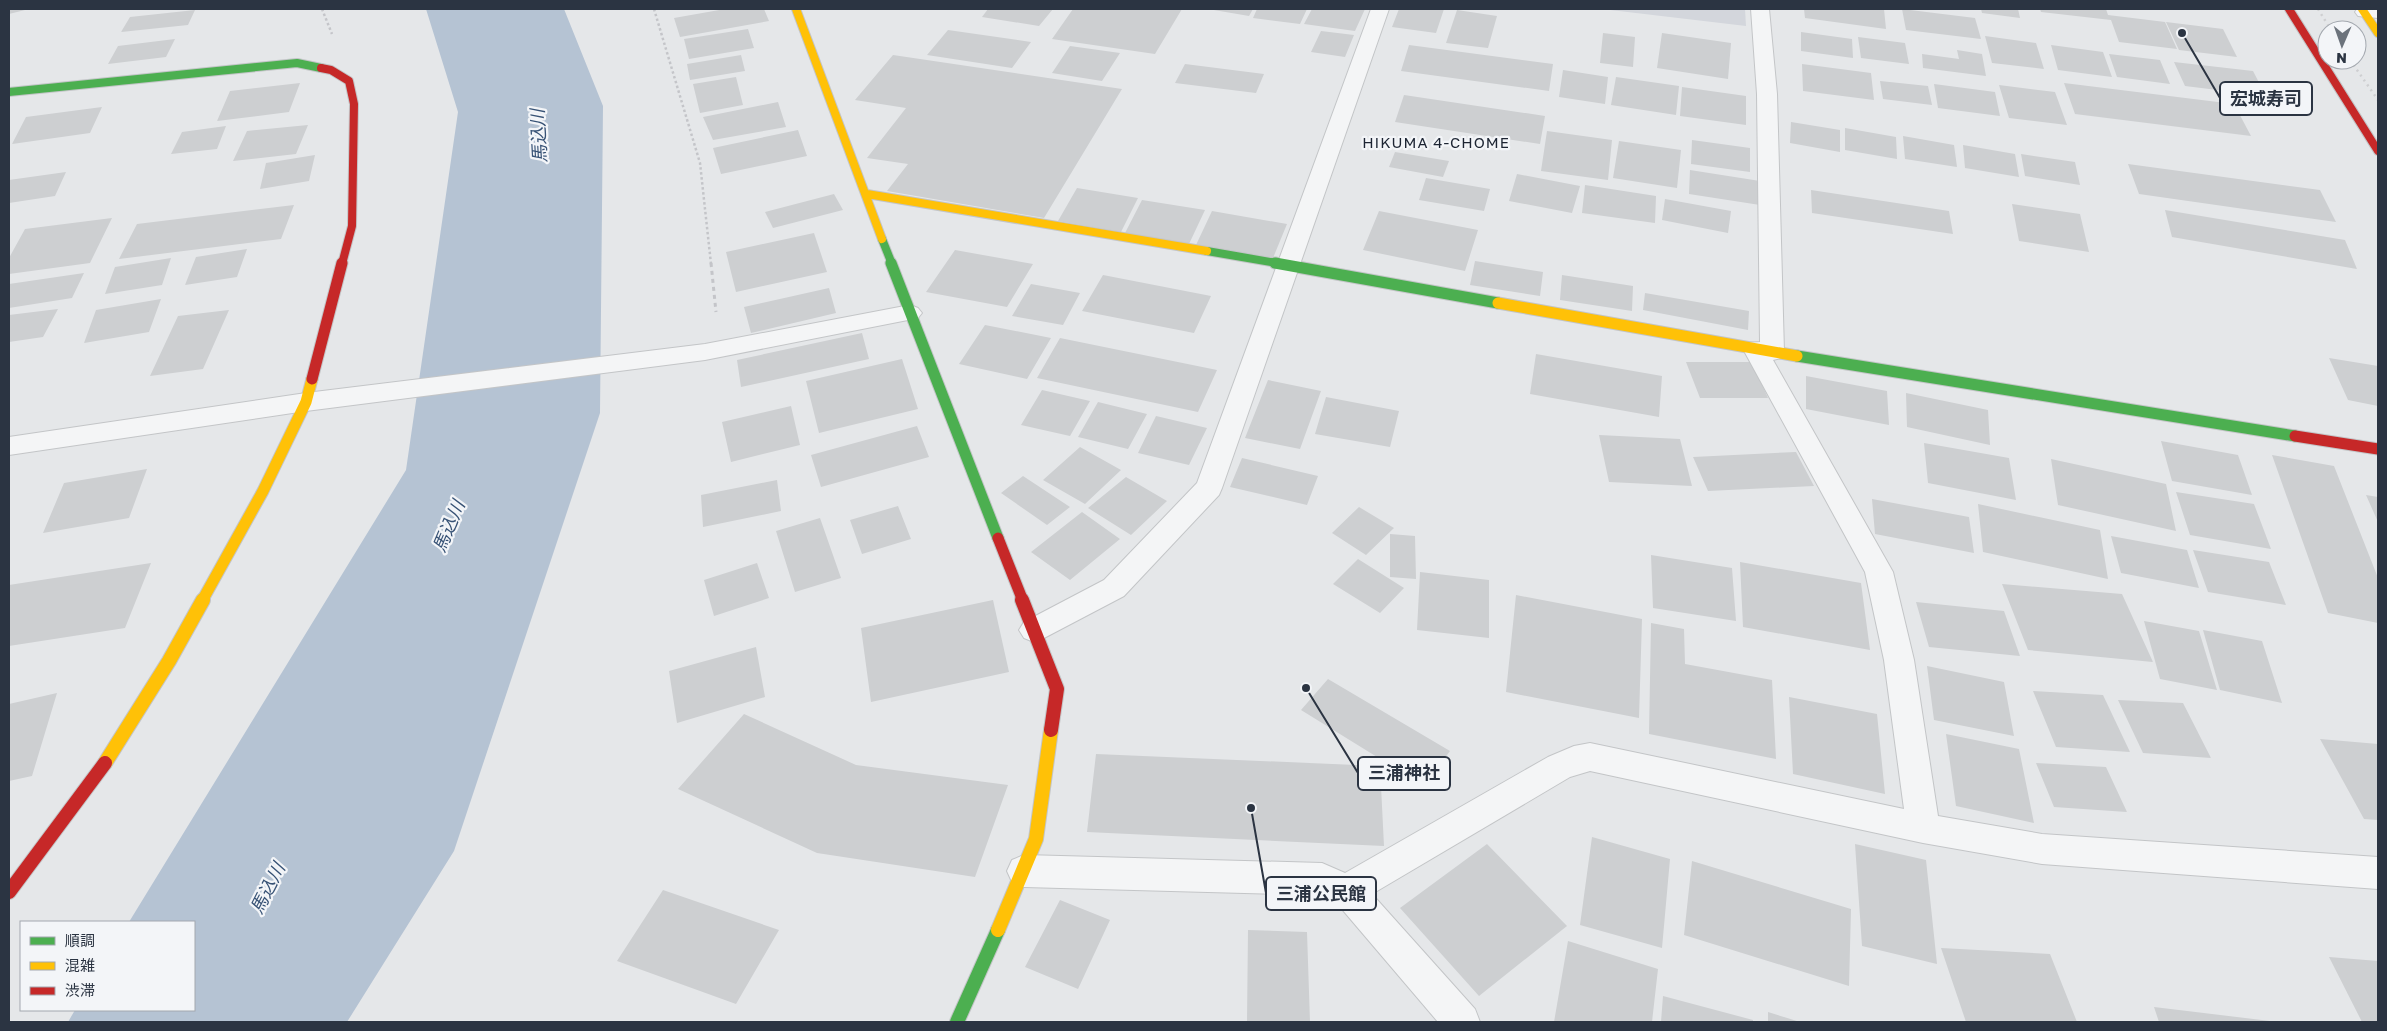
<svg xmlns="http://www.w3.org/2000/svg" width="2387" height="1031" font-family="'Golos Text','Noto Sans JP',sans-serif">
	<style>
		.built { fill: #d3d6dc }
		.water { fill: #b5c3d3 }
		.building { fill: #cdcfd1 }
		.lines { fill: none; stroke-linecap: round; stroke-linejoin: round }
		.street-casing { stroke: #c3c5c7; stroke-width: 2 }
		.fast-far2-casing { stroke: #c3c5c7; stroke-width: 10 }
		.fast-far1-casing { stroke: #c3c5c7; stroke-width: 13 }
		.fast-casing { stroke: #c3c5c7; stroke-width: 16 }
		.slow-far2-casing { stroke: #c3c5c7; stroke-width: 10 }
		.slow-far1-casing { stroke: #c3c5c7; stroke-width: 13 }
		.slow-casing { stroke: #c3c5c7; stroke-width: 16 }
		.jam-far2-casing { stroke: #c3c5c7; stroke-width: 10 }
		.jam-far1-casing { stroke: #c3c5c7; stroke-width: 13 }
		.jam-casing { stroke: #c3c5c7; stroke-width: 16 }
		.path-far1 { stroke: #c4c5c9; stroke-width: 2.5; stroke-dasharray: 2.5 2.5; stroke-linecap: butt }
		.path { stroke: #c4c5c9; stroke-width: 3; stroke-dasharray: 4 4; stroke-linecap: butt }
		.street { fill: #f4f5f6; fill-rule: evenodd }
		.fast-far2 { stroke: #4caf50; stroke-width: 8 }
		.fast-far1 { stroke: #4caf50; stroke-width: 11 }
		.fast { stroke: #4caf50; stroke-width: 14 }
		.slow-far2 { stroke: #ffc107; stroke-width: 8 }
		.slow-far1 { stroke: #ffc107; stroke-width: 11 }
		.slow { stroke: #ffc107; stroke-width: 14 }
		.jam-far2 { stroke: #c62828; stroke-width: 8 }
		.jam-far1 { stroke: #c62828; stroke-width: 11 }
		.jam { stroke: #c62828; stroke-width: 14 }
		.rail { stroke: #cecfd1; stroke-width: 2.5; stroke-dasharray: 2 4; stroke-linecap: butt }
		.labels { text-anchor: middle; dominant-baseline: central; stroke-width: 4.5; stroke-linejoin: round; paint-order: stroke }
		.far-neighbourhood-label { font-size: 15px; letter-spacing: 1px; fill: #1d2533; stroke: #f3f5f8 }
		.water-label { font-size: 18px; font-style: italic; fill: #375275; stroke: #f3f5f8 }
		.leader { fill: none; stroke: #2b3442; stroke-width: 2 }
		.callout-dot { fill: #2b3442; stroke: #f3f5f8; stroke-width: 2 }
		.callout { fill: #f3f5f8; stroke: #2b3442; stroke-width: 2 }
		.callout-label { font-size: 18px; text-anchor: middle; font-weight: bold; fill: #2b3442 }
	</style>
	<rect width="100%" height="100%" fill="#e5e7e9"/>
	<path class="built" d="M1602,9H1745L1746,26Z"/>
	<path class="water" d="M426,9H564L603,106L600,413L454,851L347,1022H68L75,1010H194V922H129L406,470L458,112Z"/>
	<path class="building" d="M9,9H29L9,14Z
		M725,9H764L769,21L680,37L674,18Z
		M988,9H1053L1039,26L982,17Z
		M1073,9H1182L1155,54L1052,39Z
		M1208,9H1253L1249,16Z
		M1257,9H1307L1300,24L1253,18Z
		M1312,9H1365L1355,31L1304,24Z
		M1399,9H1444L1436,33L1392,27Z
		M1804,9H1884L1886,29L1805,18Z
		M1902,9L1975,18L1981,39L1906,30Z
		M1981,9H2018L2020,18L1982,13Z
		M2040,9H2106L2108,15L2165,22L2177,49L2119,42L2111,20L2041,12Z
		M195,10L188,25L121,32L130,17Z
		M1457,10L1497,16L1488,48L1446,43Z
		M2166,22L2223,29L2237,57L2179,50Z
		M748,29L754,48L689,59L684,39Z
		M948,30L1031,42L1012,68L927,55Z
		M1321,31L1354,35L1345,57L1311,52Z
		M1801,32L1852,39L1853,58L1801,51Z
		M1603,33L1635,37L1633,67L1600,63Z
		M1662,33L1731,43L1728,79L1657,68Z
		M1985,36L2036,43L2044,69L1992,63Z
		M1858,37L1905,43L1909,64L1861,58Z
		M175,39L166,57L108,64L118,46Z
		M1409,45L1553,64L1549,91L1401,71Z
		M2051,45L2103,52L2112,77L2058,70Z
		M1070,46L1120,53L1102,81L1052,73Z
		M1957,50L1982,54L1986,76L1923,68L1922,54L1959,59Z
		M2109,54L2160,60L2170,84L2117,77Z
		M741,55L745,71L690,80L687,64Z
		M893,55L1122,89L1044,218L887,191L908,164L867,158L906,108L855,100Z
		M2174,62L2253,71L2266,96L2185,86Z
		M1185,64L1264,74L1256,93L1175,83Z
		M1802,64L1871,73L1874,100L1803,91Z
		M1563,70L1608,77L1605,104L1559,97Z
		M736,77L743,105L700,113L693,84Z
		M1616,77L1679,86L1676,115L1611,105Z
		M1880,81L1928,86L1932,105L1883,99Z
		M300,83L289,112L217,121L230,91Z
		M2064,83L2234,104L2251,136L2075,114Z
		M1934,84L1995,92L2000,116L1938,108Z
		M1999,85L2055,92L2067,125L2009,118Z
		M1682,87L1746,96V125L1680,116Z
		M1404,95L1545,116L1540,144L1395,122Z
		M778,102L786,127L713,140L703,117Z
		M102,107L90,133L12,144L26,117Z
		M1791,122L1840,130V152L1790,143Z
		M308,125L296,154L233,161L247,131Z
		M226,126L217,149L171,154L182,132Z
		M1845,128L1896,137L1897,159L1845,150Z
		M798,130L807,156L721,174L713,148Z
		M1547,131L1612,140L1608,180L1541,171Z
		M1903,136L1954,145L1957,167L1905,159Z
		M1692,140L1750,148V172L1691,164Z
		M1619,141L1681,150L1677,188L1613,178Z
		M1963,145L2015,154L2019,177L1965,168Z
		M1395,152L1449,161L1443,177L1389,167Z
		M2021,154L2075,162L2080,185L2025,176Z
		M315,155L309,181L260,189L266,163Z
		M2128,164L2320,190L2336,222L2139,194Z
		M1690,170L1760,181V205L1689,194Z
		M66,172L55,196L9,203V180Z
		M1517,174L1580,186L1572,213L1509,201Z
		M1426,178L1490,189L1484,211L1419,200Z
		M1585,185L1656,196L1655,223L1582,213Z
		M1077,188L1138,198L1121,232L1058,221Z
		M1811,190L1949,211L1953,234L1812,213Z
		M834,194L843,210L773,228L765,212Z
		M1665,199L1731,211L1728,233L1662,220Z
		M1142,200L1205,210L1189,244L1125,233Z
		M2012,204L2080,214L2089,252L2019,241Z
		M294,205L281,239L119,259L137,224Z
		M2165,210L2345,240L2357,269L2172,237Z
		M1212,211L1287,224L1273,258L1196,245Z
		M1379,211L1478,230L1465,271L1363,250Z
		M112,218L90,263L9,274V258L25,229Z
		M814,233L827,272L736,292L726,252Z
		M247,249L237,277L185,285L196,257Z
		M955,250L1033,264L1007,307L926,292Z
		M171,258L162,285L105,294L115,267Z
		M1475,261L1543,272L1540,296L1470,285Z
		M84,273L72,298L9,308V284Z
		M1103,275L1211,296L1194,333L1082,311Z
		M1562,275L1633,286L1632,311L1560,300Z
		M1031,284L1080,293L1063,325L1012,316Z
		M829,288L836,313L751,333L744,307Z
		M1645,293L1749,311L1748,330L1643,310Z
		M161,299L149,332L84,343L96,310Z
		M58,309L43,337L9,342V315Z
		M229,310L203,369L150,376L178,316Z
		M985,325L1051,338L1027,379L959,364Z
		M862,333L869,359L741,387L737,360Z
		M1060,338L1217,370L1198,412L1037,378Z
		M1536,354L1662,376L1659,417L1530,394Z
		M2329,358L2378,366V406L2348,400Z
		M902,359L918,409L819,433L806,381Z
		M1686,362H1752L1768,398H1700Z
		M1806,376L1887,391L1889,425L1806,409Z
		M1268,380L1321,391L1300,449L1245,438Z
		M1042,390L1090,401L1070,436L1021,425Z
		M1906,393L1988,410L1990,445L1907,427Z
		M1326,397L1399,411L1390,447L1315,434Z
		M1098,402L1147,414L1128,449L1078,437Z
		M791,406L800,445L731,462L722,422Z
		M1156,416L1207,428L1189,465L1138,453Z
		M917,426L929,457L821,487L811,455Z
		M1599,435L1680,439L1692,486L1609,482Z
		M2161,441L2238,455L2252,495L2172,481Z
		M1924,443L2009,458L2016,500L1928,483Z
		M1080,447L1121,470L1085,504L1043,480Z
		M1796,452L1814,486L1708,491L1693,457Z
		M2272,455L2334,466L2378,578V623L2328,613Z
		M1242,458L1318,476L1307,505L1230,487Z
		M2051,459L2166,484L2176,531L2058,505Z
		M147,469L129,518L43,533L64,483Z
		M1023,476L1070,507L1047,525L1001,493Z
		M1126,477L1167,501L1131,535L1088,508Z
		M777,480L781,511L703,527L701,495Z
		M2176,492L2254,504L2271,549L2190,535Z
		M2366,495L2378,497V522Z
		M1872,499L1969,517L1974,553L1875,534Z
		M1978,504L2100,530L2108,579L1983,552Z
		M898,506L911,539L862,554L850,520Z
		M1359,507L1394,528L1366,555L1332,533Z
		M1082,512L1120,539L1070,580L1031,552Z
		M820,518L841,578L795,592L776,531Z
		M1390,534L1415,536L1416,579L1390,577Z
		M2111,536L2187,550L2199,588L2121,573Z
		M2193,550L2269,562L2286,605L2208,592Z
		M1651,555L1732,568L1736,621L1653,608Z
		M1358,559L1404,588L1380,613L1333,584Z
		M1740,562L1861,583L1870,650L1743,627Z
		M151,563L125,628L9,646V585Z
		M757,563L769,598L714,616L704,580Z
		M1420,572L1489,580V638L1417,630Z
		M2002,584L2122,594L2153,662L2028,650Z
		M1516,595L1642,619L1639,718L1506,692Z
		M993,600L1009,672L871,702L861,628Z
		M1916,602L2004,611L2020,656L1929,647Z
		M2144,621L2199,631L2217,690L2160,679Z
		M1651,623L1684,629L1685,664L1772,680L1776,759L1649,734Z
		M2203,630L2262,641L2282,703L2220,690Z
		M756,647L765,697L677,723L669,671Z
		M1927,666L2004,682L2014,736L1934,720Z
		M1328,679L1450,751L1424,786L1301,710Z
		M2033,691L2103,695L2130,752L2056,747Z
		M57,693L32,776L9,781V704Z
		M1789,697L1877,714L1885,794L1793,774Z
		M2118,700L2183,703L2211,758L2143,753Z
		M744,714L856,765L1008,785L975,877L817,853L678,789Z
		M1946,734L2019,749L2034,823L1956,806Z
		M2320,739L2378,744V820L2364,819Z
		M1096,754L1380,766L1384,846L1087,832Z
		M2036,763L2106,767L2127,812L2054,807Z
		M1592,837L1670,859L1662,948L1580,925Z
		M1487,844L1567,926L1479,996L1400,908Z
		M1855,844L1926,860L1937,964L1862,946Z
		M1692,861L1851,909L1849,986L1684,935Z
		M663,890L779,930L736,1004L617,961Z
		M1060,900L1110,920L1078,989L1025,967Z
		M1248,930L1307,932L1310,1022H1247Z
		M1568,941L1658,969L1652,1022H1554Z
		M1941,948L2050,954L2077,1022H1966Z
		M2329,957L2378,961V1022H2362Z
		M1663,996L1753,1020V1022H1661Z
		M2154,1007L2270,1021V1022H2159Z
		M1768,1012L1800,1022H1768Z"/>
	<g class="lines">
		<defs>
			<path id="street" d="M1371,9H1389L1222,488L1219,495L1124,596L1044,638L1034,642L1024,638L1019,630L1024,622L1104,580L1197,483Z
				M1751,9H1769L1777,94L1784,352L1781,358L1773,360L1893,572L1914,660L1938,816L2042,834L2378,857V889L2042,864L1923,843L1590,771L1570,777L1372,894L1475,1009L1480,1022H1438L1335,901L1320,895L1024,887L1012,882L1007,871L1012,860L1024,855L1322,863L1345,873L1548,757L1574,746L1590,743L1904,809L1884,660L1865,572L1743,349L1746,343L1760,342L1757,94Z
				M2357,9H2378V18L2358,16L2355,12Z
				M910,305L918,308L922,313L918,318L705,360L306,411L9,455V437L306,393L705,344Z"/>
			<path id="fast-far2" d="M9,92L297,63L321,68
				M882,239L892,264
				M1207,251L1282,264"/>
			<path id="fast-far1" d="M891,263L998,538
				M1275,263L1498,303
				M1797,356L2295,436"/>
			<path id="fast" d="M957,1022L998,930"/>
			<path id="slow-far2" d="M796,9L882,239
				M2362,9L2378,33
				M867,194L1207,251"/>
			<path id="slow-far1" d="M1498,303L1797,356
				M202,601L263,491L306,402L312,379"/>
			<path id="slow" d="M105,763L169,661L203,600
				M998,930L1036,839L1051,730"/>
			<path id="jam-far2" d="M2289,9L2378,151
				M321,68L331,70L349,81L354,104L352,226L342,264"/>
			<path id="jam-far1" d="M312,379L342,263
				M2295,436L2378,449
				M998,538L1023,601"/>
			<path id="jam" d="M1022,600L1057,689L1051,730
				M9,892L105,763"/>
		</defs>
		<use href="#street" class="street-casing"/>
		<use href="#fast-far2" class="fast-far2-casing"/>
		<use href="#fast-far1" class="fast-far1-casing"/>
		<use href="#fast" class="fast-casing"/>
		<use href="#slow-far2" class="slow-far2-casing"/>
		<use href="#slow-far1" class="slow-far1-casing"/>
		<use href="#slow" class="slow-casing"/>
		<use href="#jam-far2" class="jam-far2-casing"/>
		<use href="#jam-far1" class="jam-far1-casing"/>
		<use href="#jam" class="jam-casing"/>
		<path class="path-far1" d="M322,9L332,34
			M654,9L700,163L711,264"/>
		<path class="path" d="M711,263L716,312"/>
		<use href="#street" class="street"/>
		<use href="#fast-far2" class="fast-far2"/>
		<use href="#fast-far1" class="fast-far1"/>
		<use href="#fast" class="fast"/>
		<use href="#slow-far2" class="slow-far2"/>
		<use href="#slow-far1" class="slow-far1"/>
		<use href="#slow" class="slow"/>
		<use href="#jam-far2" class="jam-far2"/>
		<use href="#jam-far1" class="jam-far1"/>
		<use href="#jam" class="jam"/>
		<path class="rail" d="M2318,9L2331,30
			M2350,60L2378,100"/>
	</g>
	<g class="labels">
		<g class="far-neighbourhood-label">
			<text x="1436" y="142">HIKUMA 4-CHOME</text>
		</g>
		<g class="water-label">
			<text transform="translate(538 136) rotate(-93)">馬込川</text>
			<text transform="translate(448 526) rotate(-67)">馬込川</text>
			<text transform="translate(267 888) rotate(-63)">馬込川</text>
		</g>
	</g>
	<path class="leader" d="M2182 33L2220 98M1306 688L1358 773M1251 808L1266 893"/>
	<g class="callout-dot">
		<circle cx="2182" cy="33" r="5"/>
		<circle cx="1306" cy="688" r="5"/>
		<circle cx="1251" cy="808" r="5"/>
	</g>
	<g class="callout">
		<rect x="2220" y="82" width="92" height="33" rx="5"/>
		<rect x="1358" y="757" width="92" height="33" rx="5"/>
		<rect x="1266" y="877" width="110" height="33" rx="5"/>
	</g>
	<g class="callout-label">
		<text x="2266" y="105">宏城寿司</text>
		<text x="1404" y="779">三浦神社</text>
		<text x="1321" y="900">三浦公民館</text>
	</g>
	<rect width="2387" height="1031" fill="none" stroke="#2b3442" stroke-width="20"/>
	<rect x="20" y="921" width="175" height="90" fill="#f3f5f8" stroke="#a3a8af"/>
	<rect x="30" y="937" width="25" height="8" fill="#4caf50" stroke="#a3a8af"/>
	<text x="65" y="946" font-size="15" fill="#2b3442">順調</text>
	<rect x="30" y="962" width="25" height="8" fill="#ffc107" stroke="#a3a8af"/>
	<text x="65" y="971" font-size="15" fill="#2b3442">混雑</text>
	<rect x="30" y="987" width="25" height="8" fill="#c62828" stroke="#a3a8af"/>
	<text x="65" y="996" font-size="15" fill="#2b3442">渋滞</text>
	<g transform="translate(2342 45) rotate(182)"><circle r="24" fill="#f3f5f8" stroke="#a3a8af"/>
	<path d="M0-4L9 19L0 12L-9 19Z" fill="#6c737c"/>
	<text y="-8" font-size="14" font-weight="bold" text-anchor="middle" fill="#2b3442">N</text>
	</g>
</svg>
